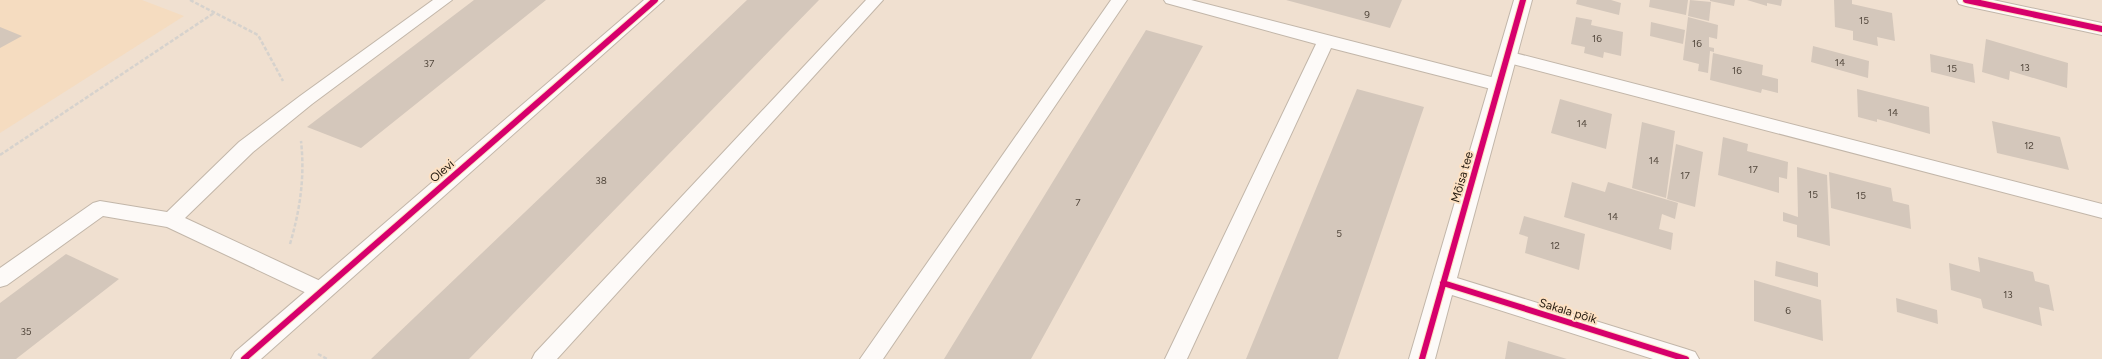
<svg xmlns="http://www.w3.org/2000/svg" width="2102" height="359" font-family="Figtree,sans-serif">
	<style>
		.built { fill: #f5dcc0 }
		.building { fill: #d4c7bb }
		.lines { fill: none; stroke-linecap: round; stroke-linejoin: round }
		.lane-casing { stroke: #c2b6a9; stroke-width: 2 }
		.street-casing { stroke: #c2b6a9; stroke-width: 2 }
		.path { stroke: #d6d2cd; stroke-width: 2.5; stroke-dasharray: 4 2; stroke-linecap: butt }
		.lane { fill: #fdfaf8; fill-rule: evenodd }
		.street { fill: #fdfaf8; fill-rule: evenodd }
		.cycleway-casing { stroke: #fde1c3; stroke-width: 8 }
		.cycleway { stroke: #d6006c; stroke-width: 6 }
		.labels { text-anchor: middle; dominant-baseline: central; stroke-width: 4; stroke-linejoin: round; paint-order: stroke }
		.number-label { font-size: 10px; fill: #54493e }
		.street-label { font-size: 12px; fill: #241a0f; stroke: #fde1c3 }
	</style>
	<rect width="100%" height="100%" fill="#f0e0d0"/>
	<path class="built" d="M0,0H142L184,16L0,133Z"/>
	<path class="building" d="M474,0H546L361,148L307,127Z
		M747,0H819L469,359H371Z
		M1286,0H1402L1390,28Z
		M1577,0H1611L1621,3L1619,15L1576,4Z
		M1650,0H1688L1686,15L1649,7Z
		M1690,0L1711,2L1709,21L1688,16Z
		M1710,0H1735L1734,6L1710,1Z
		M1747,0H1782L1781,6L1767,3V6Z
		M1834,0H1852V4L1892,13L1895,41L1877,37L1878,46L1853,40V31L1835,27Z
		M1576,17L1592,20L1591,25L1623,32L1621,56L1604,52L1603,58L1584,53L1585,47L1571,44Z
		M1688,17L1718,25L1717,39L1709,37V47L1714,48V52L1710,51L1708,73L1698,71L1699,64L1683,60Z
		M1651,22L1685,30L1683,44L1650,36Z
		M0,27L22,36L0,48Z
		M1146,30L1203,46L1031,359H944Z
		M1986,39L2068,63L2067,88L2010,71L2009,80L1982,72Z
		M1813,46L1869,61L1868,78L1811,62Z
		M1713,53L1763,65L1762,75L1778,79V93L1762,89L1761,93L1710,80Z
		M1930,54L1973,64L1975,83L1931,72Z
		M1357,89L1424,107L1338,359H1246Z
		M1857,89L1929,107L1930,134L1877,119V122L1858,117Z
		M1560,99L1612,114L1606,149L1551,133Z
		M1992,121L2060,137L2069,170L1997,153Z
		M1642,122L1675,131L1666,198L1632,188Z
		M1723,137L1748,144L1747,151L1788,162L1787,179L1779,177V193L1718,175Z
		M1676,144L1703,152L1695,207L1667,199Z
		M1797,167L1827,175L1830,246L1797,237V225L1783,221V212L1798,217Z
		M1829,172L1891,188L1893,201L1909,205L1911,229L1831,208Z
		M1572,182L1605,192L1608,182L1678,203L1675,219L1662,214L1659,229L1673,233L1671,250L1564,217Z
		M1524,216L1585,234L1579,270L1525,253L1528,237L1519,234Z
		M66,254L119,279L16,359H0V303Z
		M1978,257L2033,272L2035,281L2049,285L2054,311L2039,307L2042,326L1983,308L1981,299L1951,290L1949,263L1980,272Z
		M1776,261L1818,273V287L1775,276Z
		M1754,280L1821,300L1823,341L1754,321Z
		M1896,298L1937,310L1938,324L1897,312Z
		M1508,341L1567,359H1505Z"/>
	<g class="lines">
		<defs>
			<path id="lane" d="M433,0H452L312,104L253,152L185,218L329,285L332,291L329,297L322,299L315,297L167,227L103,216L7,285L0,287V268L93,203L100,201L167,212L239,142L300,96Z
				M866,0H883L557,359H532L535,353Z
				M1111,0H1127L883,359H860Z
				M1164,0H1191L1499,79L1505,81L1508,85L1505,89L1499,91L1331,48L1187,359H1165L1316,44L1166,3Z
				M1507,51L2102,204V218L1501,61L1498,57L1501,53Z"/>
			<path id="street" d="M644,0H664L261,359H231L235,352Z
				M1514,0H1532L1457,278L1686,349L1695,352L1699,359H1653L1452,295L1435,359H1409Z
				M1957,0H1993L2102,23V35L1966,6L1959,4Z"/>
		</defs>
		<use href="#lane" class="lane-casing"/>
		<use href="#street" class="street-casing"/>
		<path class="path" d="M190,0L258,35L283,81
			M0,155L214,13
			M290,244C300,210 305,177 301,141
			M318,354L327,359"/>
		<use href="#lane" class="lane"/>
		<use href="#street" class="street"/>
		<defs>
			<path id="cycleway" d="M1966,0L2102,29
				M1443,283L1686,359
				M244,359L655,0
				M1422,359L1523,0"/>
		</defs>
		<use href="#cycleway" class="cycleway-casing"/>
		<use href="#cycleway" class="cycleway"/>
	</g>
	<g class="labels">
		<g class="number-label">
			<text x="1367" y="14">9</text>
			<text x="1864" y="20">15</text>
			<text x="1597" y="38">16</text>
			<text x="1697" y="43">16</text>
			<text x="1840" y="62">14</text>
			<text x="429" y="63">37</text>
			<text x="2025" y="67">13</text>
			<text x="1952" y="68">15</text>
			<text x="1737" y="70">16</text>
			<text x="1893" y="112">14</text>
			<text x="1582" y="123">14</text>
			<text x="2029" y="145">12</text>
			<text x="1654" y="160">14</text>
			<text x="1753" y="169">17</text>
			<text x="1685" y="175">17</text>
			<text x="601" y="180">38</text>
			<text x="1813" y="194">15</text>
			<text x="1861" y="195">15</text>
			<text x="1078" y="202">7</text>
			<text x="1613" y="216">14</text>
			<text x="1339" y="233">5</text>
			<text x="1555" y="245">12</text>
			<text x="2008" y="294">13</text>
			<text x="1788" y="310">6</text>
			<text x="26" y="331">35</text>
		</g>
		<g class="street-label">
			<text transform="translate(442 171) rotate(-41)">Olevi</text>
			<text transform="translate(1462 177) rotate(-74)">Mõisa tee</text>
			<text transform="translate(1568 311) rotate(17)">Sakala põik</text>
		</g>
	</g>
</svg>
